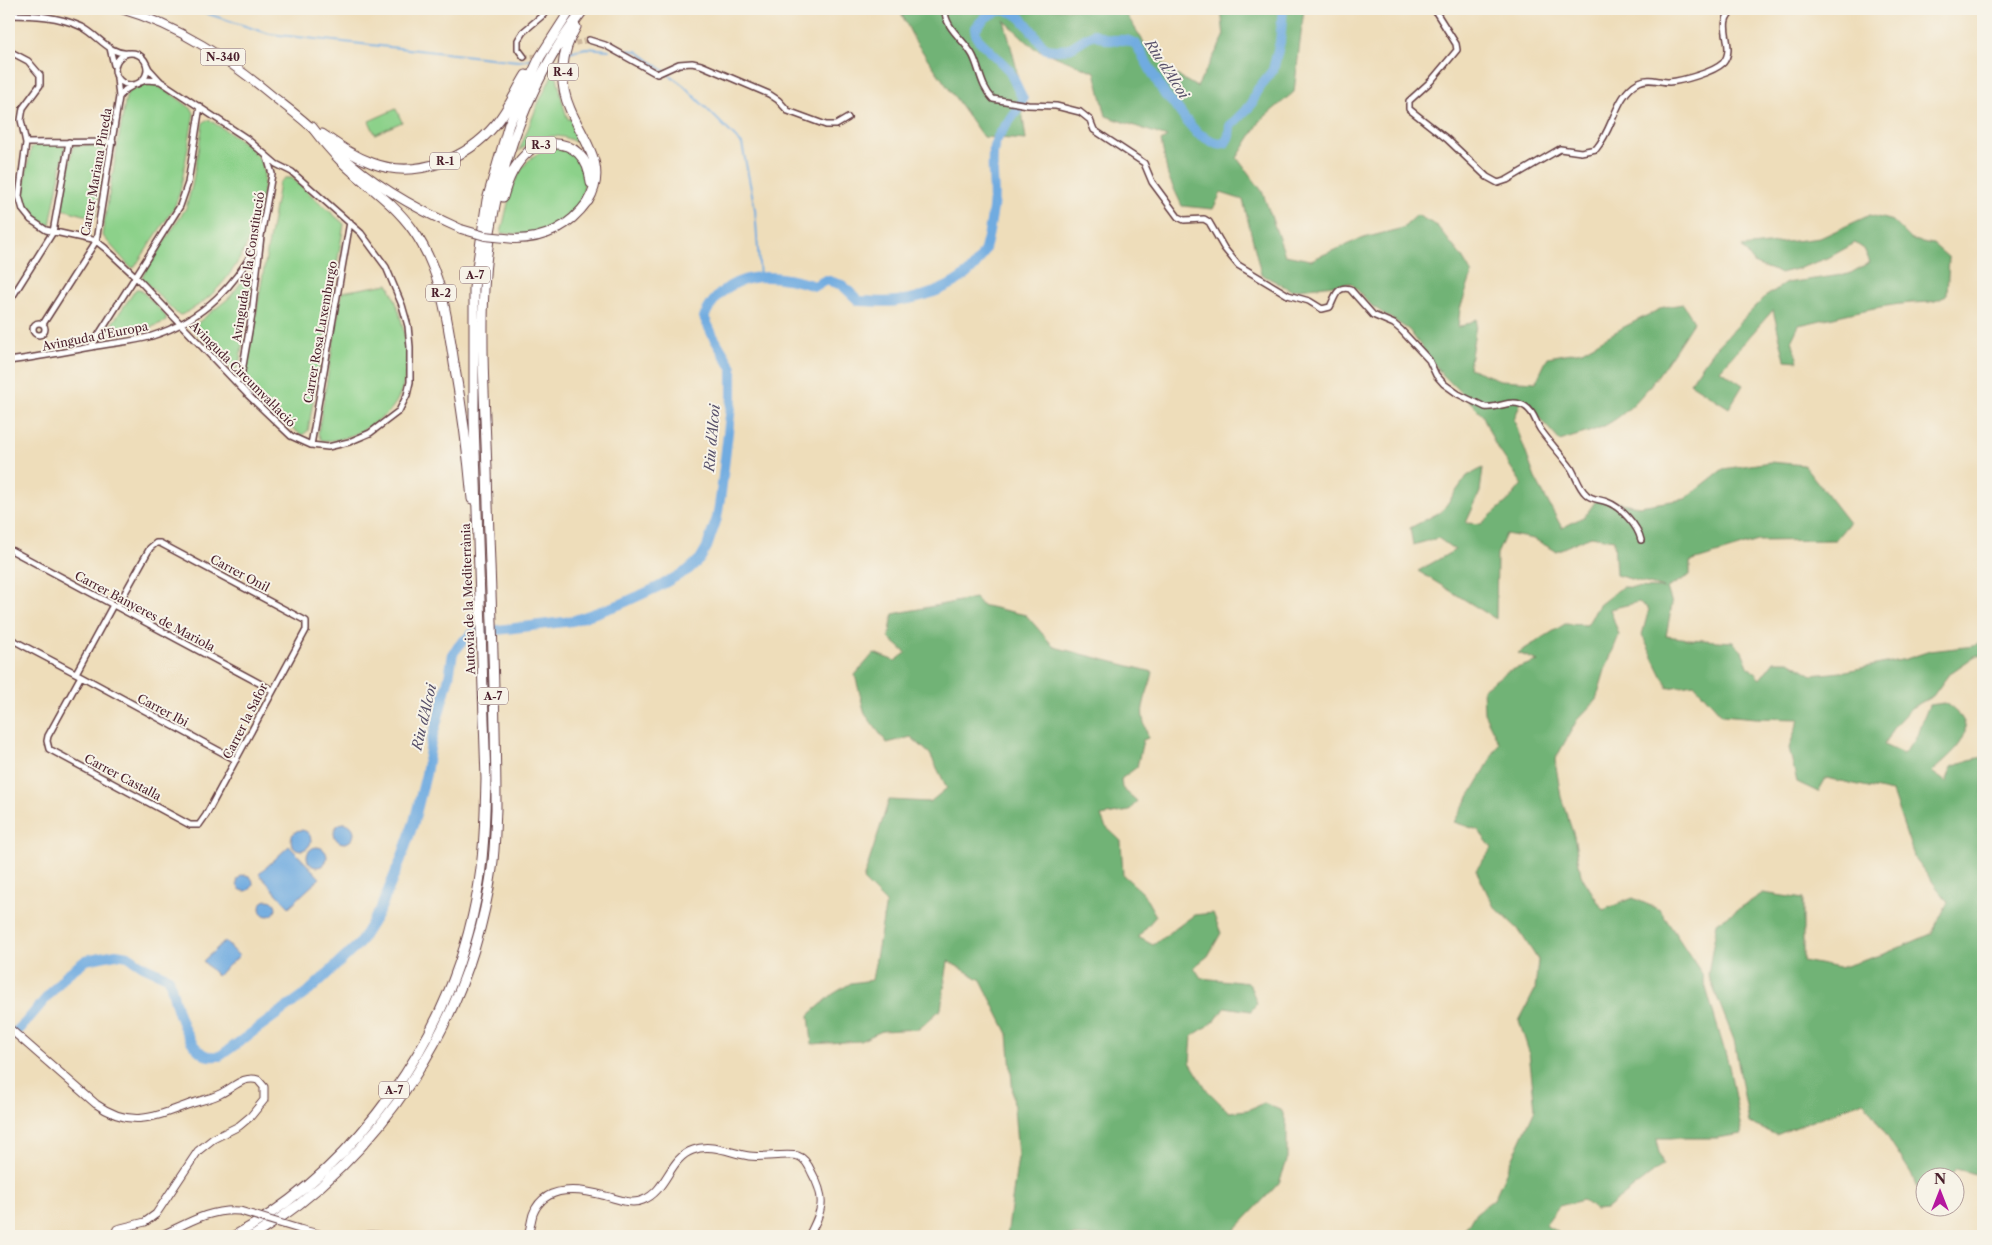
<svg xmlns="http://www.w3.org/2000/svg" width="1992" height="1245" font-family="'Libre Caslon Text',serif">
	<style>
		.green { fill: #8cd18a; stroke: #6b785a }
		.forest { fill: #71b376; stroke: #5e6950 }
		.water { fill: #6fabe0; stroke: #5c6586 }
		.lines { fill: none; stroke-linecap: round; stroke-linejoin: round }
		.stream { stroke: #6fabe0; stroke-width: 2 }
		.river { stroke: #6fabe0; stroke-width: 10 }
		.street-tunnel { stroke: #cdb79d; stroke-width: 5; stroke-dasharray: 5 2.5; stroke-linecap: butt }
		.street-casing { stroke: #633c40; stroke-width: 8 }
		.secondary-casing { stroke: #633c40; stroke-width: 9 }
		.primary-casing { stroke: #633c40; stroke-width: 10 }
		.highway-casing { stroke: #633c40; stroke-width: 11 }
		.street { stroke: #fff; stroke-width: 5 }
		.secondary { stroke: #fff; stroke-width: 7 }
		.primary { stroke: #fff; stroke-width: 8 }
		.highway { stroke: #fff; stroke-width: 9 }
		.secondary-bridge-casing { stroke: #633c40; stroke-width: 9; stroke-linecap: butt }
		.primary-bridge-casing { stroke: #633c40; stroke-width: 10; stroke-linecap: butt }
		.secondary-bridge { stroke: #fff; stroke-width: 7 }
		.primary-bridge { stroke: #fff; stroke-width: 8 }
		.labels { text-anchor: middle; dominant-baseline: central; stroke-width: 4; stroke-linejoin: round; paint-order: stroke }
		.shield { fill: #f7f3e8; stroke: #7e5f64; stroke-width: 1 }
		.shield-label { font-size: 11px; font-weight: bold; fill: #4a1f2b }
		.street-label { font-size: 12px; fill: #4a1f2b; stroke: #f7f3e8 }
		.water-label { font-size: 14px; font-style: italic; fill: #57506a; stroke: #f7f3e8 }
	</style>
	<rect width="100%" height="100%" fill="#f7f3e8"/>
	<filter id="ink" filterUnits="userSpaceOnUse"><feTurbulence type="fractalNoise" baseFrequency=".02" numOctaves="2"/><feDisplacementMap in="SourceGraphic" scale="10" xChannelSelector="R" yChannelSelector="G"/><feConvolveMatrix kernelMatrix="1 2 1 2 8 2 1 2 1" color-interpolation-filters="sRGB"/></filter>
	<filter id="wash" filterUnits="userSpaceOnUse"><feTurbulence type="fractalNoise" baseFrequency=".0096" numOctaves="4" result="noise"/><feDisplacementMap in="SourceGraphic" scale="20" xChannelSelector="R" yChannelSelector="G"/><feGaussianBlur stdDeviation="1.12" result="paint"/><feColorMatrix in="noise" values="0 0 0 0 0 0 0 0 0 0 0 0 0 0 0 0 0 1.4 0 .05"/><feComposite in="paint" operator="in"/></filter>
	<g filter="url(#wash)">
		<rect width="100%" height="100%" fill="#eeddba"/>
		<path class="green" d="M555,69C560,86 561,102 568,119H572L588,152C566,130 542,132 519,151L537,106Z
			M146,83C159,83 181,101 192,109L194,113L180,192L174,208L134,268L129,266L102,235L126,97L128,92Z
			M396,109L402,122L375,134L369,121Z
			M206,120L211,121C227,132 252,144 261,162C266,172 264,185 262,196C254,243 226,295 181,315L177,314L144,280L142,277L186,208L192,186L203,123Z
			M104,144L107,148L100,188L98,187L97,194L99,195L95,218L62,209L73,146Z
			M36,145H62L65,147L50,225C11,213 26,178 31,148Z
			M558,148C598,157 588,210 558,225C540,235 521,235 501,233C509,201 515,149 558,148Z
			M285,178H292L344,224L308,431L302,435L281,421L246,385L244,381L277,196L279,183Z
			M244,279H249L252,283L239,366L233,371L195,332L193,328L195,325L229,298Z
			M388,284C405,316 417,377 392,408C386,416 376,421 368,427C356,435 335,443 321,440L318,433L342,292Z
			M136,289H140L166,316V321L145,330L111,334L109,328Z"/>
		<path class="forest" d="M899,9H1123L1150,52L1178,76L1197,87L1224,37L1221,9H1304L1294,92L1261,120L1237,158L1262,191L1285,255L1311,260L1360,239L1403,228L1417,215L1437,226L1462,257L1472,274L1460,309L1458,328L1477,319L1469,368L1500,380L1536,382L1548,357L1582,351L1624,327L1664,307L1683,304L1694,321C1673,353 1644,403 1611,422C1598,431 1576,435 1560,441L1522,399L1514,420L1535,478L1562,528L1585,516L1597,499L1639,506L1685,499L1723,469L1770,462L1804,465L1849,523L1835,540L1758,541L1690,562V575L1667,588L1672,604L1666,636L1689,639L1733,642L1742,651L1748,666L1760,679L1774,661H1789L1812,675L1841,672L1906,659L1930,651L1974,646L1983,639V655L1975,656L1949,674L1933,696L1911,708L1894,726L1884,745L1903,754L1915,740L1929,705L1945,703C1950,707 1957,712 1961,717C1977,738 1944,759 1932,772L1946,782L1952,767L1969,760L1983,757V1170L1976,1174L1956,1169L1950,1177L1924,1178V1198L1921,1197L1911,1173L1864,1101L1776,1135L1749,1123L1734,1040L1708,974L1717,923L1763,893L1803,899V961L1839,968L1884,954L1931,934L1948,902L1915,859L1892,792L1826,778L1818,792L1797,782L1789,748L1799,719L1756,718L1722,715L1694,684L1668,688L1642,635L1649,609L1639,602L1610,609L1619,635L1605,670L1596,700L1577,720L1555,760L1561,797L1574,836L1581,875L1603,910L1633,898L1660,910L1702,974L1729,1066L1742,1134L1716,1138H1657L1658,1149L1663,1165L1606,1209L1595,1210L1583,1200L1559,1206L1545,1225L1564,1236H1459L1476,1213L1494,1199L1535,1109L1529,1052L1519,1021L1535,990L1538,960L1518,929L1493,905L1476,870L1492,848L1478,830L1454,822L1482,775L1499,743L1484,713L1483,689L1508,671L1538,661L1518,653L1565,624L1587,625L1599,605L1622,587L1664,588L1616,575L1614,540L1591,536L1556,551L1534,539L1506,534L1497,554L1496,619L1418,571L1455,550L1438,538L1413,545L1410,528L1442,511L1467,476L1483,468L1480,492L1466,523L1481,524L1510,499L1522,484L1495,444L1482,414L1440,372L1409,330L1372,306L1351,283L1291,290L1261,274L1243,200L1221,193L1213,209L1182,206L1168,176L1161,141L1167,137L1106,116L1095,72L1034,48L1004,20L1016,66L1026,140L983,137L915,41Z
			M1870,215L1893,221L1912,240L1933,244L1949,258L1947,294C1938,304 1924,302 1911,303C1873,306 1836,317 1799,325L1792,340L1798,361L1785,360L1773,310L1720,370L1743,385L1729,408L1690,383L1714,349L1765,297L1786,283L1849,274L1870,262L1864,249L1855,243L1828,258L1800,268L1780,273L1755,264L1742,247L1820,238Z
			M975,598L981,605L1026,615L1054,647L1153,672C1151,684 1145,695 1143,707C1141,717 1146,728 1148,738L1143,740L1137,767L1121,779L1122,788L1137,801L1129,811L1101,816L1105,826L1121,841L1123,875L1143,893L1156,916L1138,937L1153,945L1194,915L1213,913L1221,933L1208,956L1194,967L1201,978L1249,983L1257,1003L1251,1011L1225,1007L1215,1021L1192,1036L1190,1062L1207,1090L1229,1112L1247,1110L1264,1103L1282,1111L1287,1125V1161L1279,1183L1229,1236H1007L1018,1157L1008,1034L981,980L948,961L941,1009L919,1029L882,1031L860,1041L812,1044L809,1015L833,994L851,983L872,980L886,903L863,880L889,800L930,802L947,788L930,754L911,737L887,743L865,714L855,675L874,653L895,661L906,653L889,638L893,614Z"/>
		<path class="water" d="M334 833a10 10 0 1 1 20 0a10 10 0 1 1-20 0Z
			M291 840a10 10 0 1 1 20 0a10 10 0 1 1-20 0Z
			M289,846L320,878L289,907L259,874Z
			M307 857a10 10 0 1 1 20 0a10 10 0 1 1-20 0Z
			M237 883a8 8 0 1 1 16 0a8 8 0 1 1-16 0Z
			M260 908a8 8 0 1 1 16 0a8 8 0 1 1-16 0Z
			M225,941L239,956L217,976L203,961Z"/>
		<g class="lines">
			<path class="stream" d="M193,9L270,34L518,61L537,58
				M619,50L637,51L683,85L742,144L755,209L760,277
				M569,52L586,48L609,50"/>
			<path class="river" d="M9,1038L24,1024L66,975L86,960L116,954L128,956L143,966L169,978C174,999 184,1044 205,1055C209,1057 215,1056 220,1056L309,991L359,944L380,910L401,859L414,822L426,774L431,743L449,677L453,653L462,642L473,633L572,621L621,604L658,587L688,570L700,559L707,547L717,518L721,493L732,398V368L713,336L704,317C726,269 771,272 815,286L826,280L842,285L859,301C871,301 885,303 897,301C929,297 972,282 985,249C989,236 991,221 993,208C996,187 990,167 994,147C998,129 1016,118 1023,99L1009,70L977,38L975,29C986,13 1004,3 1021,18C1030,27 1037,39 1046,49C1075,53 1071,44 1094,34L1109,40H1126L1136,44L1165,95L1175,105L1185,119L1197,133L1217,144L1225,143L1229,136L1230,126L1251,105L1258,89L1273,70L1280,42L1283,9"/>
		</g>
	</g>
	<g filter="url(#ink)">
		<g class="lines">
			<path class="street-tunnel" d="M568,45L589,40
				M524,57L541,56"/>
			<defs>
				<path id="street" d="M945,9C944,28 965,40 973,56C980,70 981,87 993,99L1028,105L1056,106L1080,112L1090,120L1094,130L1144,163L1152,182L1178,217L1184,220L1204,219L1209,222L1224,248L1238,265L1288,295L1309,301L1322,309L1330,307C1335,297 1337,285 1350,289L1373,315L1394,324L1401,330L1429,360L1436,375L1444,384L1458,394L1485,407C1499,409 1512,397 1526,407C1534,412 1535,421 1540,429C1549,442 1561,454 1571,468C1576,476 1579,488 1586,494C1591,500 1600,499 1607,502C1621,507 1638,526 1641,540
					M1434,9L1456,44L1457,50L1431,81L1409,101V109L1447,139L1487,177L1498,183L1507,180L1560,149L1581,152L1596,149C1614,128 1615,95 1639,82C1649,77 1659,82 1669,82C1682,81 1714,72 1723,63C1738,46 1712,21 1736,9
					M9,15C34,15 58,16 82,27C98,35 110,55 128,53
					M589,40L605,45L657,74L679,64L692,63L701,65L769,94L778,100L788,111L826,125H836L848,118
					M110,48L114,65
					M9,51L28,61L40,75V85L23,108L21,120L26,143L19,196L23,210L31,220L46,230L96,241L105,248L135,276L248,395L291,436L311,445L328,447L349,442L370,433L399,411L407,395L410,382V347L408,326L402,305L386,267L361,233L292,172L276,164L246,138L160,81L149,69L146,63
					M115 69a16 16 0 1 1 32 0a16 16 0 1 1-32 0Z
					M524,57L518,49V40L523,32L550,9
					M117,78L119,97L125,90L132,86
					M141,82L146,80L160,81
					M26,143L113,142
					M9,302L53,232L69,142
					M33 329a6 6 0 1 1 12 0a6 6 0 1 1-12 0Z
					M43,324L96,241L119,97
					M91,347L180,206L188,183L200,106
					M9,361C37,357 64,352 92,347C112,343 132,342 152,336C203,320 239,283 261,236
					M236,382L241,377L252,314L261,236L272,174L267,157
					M311,445L350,222
					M9,549L272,690
					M9,638L81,676L48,736L47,741L49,749L190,825H199L206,815L306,630V621L160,543H156L150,548L117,607
					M76,673L113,605
					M81,676L236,760"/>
				<path id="secondary" d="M9,1028L96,1104C130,1128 152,1118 187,1105C198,1101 210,1099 220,1094C233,1088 244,1075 258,1080L264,1087V1100L251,1116L239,1126L213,1139L198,1151L156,1214L145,1222L117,1229L114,1236
					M299,1229L327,1236
					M160,1236C186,1224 210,1208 240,1211
					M360,1236L371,1235L394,1236
					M528,1236C530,1229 531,1221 533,1214C545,1183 581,1189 606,1196C618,1199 631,1205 643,1200C667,1191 669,1158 693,1150C711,1143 730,1153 749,1156C763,1158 786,1153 798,1156C805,1158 809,1166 812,1173C827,1200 822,1210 809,1236"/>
				<path id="primary" d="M121,9C180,26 228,59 275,98C289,109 303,119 316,132
					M337,151C373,185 416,209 461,229
					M515,239C546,239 570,226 588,201"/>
				<path id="highway" d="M576,27C561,52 558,82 570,109C583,140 609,167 588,201
					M312,127C321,139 331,151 342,162C365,184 394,203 413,230C441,269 447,317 454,363C462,408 468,453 472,499
					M322,134C338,145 353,156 372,163C416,180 467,159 496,124C508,110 516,91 526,75
					M503,197C507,181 514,165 527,153C532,147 540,144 548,144C574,141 589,159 591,183
					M234,1236C358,1168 449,1038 476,900C484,860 485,820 486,779L474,421V288L487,200L509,124L540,57L571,9
					M253,1236C382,1157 471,1019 492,869C495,849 495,829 496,809C496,696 490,583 487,470C485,410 481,349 484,289C489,190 523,87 584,9"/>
			</defs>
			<use href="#street" class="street-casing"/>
			<use href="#secondary" class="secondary-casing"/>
			<use href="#primary" class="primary-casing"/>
			<use href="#highway" class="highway-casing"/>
			<use href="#street" class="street"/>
			<use href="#secondary" class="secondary"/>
			<use href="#primary" class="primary"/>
			<use href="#highway" class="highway"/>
			<defs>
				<path id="secondary-bridge" d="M240,1211L299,1229"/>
				<path id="primary-bridge" d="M461,229L485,236L515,239"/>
			</defs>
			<use href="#secondary-bridge" class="secondary-bridge-casing"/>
			<use href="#primary-bridge" class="primary-bridge-casing"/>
			<use href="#secondary-bridge" class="secondary-bridge"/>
			<use href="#primary-bridge" class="primary-bridge"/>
		</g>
	</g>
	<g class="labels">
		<g class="shield">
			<rect x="200.5" y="48.5" width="45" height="17" rx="4"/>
			<rect x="548" y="63.5" width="30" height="17" rx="4"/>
			<rect x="526" y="136.5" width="30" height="17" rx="4"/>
			<rect x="430" y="152.5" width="30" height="17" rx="4"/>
			<rect x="460" y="266.5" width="30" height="17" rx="4"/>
			<rect x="426" y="284.5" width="30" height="17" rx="4"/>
			<rect x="478" y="687.5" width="30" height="17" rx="4"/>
			<rect x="379" y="1081.5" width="30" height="17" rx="4"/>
		</g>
		<g class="shield-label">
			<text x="223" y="57">N-340</text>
			<text x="563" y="72">R-4</text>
			<text x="541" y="145">R-3</text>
			<text x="445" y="161">R-1</text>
			<text x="475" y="275">A-7</text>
			<text x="441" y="293">R-2</text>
			<text x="493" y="696">A-7</text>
			<text x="394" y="1090">A-7</text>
		</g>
		<g class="street-label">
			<text transform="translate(96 172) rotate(-80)">Carrer Mariana Pineda</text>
			<text transform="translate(248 267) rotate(-81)">Avinguda de la Constitució</text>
			<text transform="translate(320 332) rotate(-80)">Carrer Rosa Luxemburgo</text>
			<text transform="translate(95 336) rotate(-11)">Avinguda d'Europa</text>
			<text transform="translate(243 374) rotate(45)">Avinguda Circumval·lació</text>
			<text transform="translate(240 573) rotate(28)">Carrer Onil</text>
			<text transform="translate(468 599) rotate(-92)">Autovia de la Mediterrània</text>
			<text transform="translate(145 611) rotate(28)">Carrer Banyeres de Mariola</text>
			<text transform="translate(163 710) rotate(28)">Carrer Ibi</text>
			<text transform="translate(245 721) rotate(-63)">Carrer la Safor</text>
			<text transform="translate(123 777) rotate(28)">Carrer Castalla</text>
		</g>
		<g class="water-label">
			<text transform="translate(1167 69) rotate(57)">Riu d'Alcoi</text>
			<text transform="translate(712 438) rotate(-85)">Riu d'Alcoi</text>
			<text transform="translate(424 717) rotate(-77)">Riu d'Alcoi</text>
		</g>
	</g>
	<rect width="1992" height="1245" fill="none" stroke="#f7f3e8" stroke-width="30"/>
	<g transform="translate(1940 1192)"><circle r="24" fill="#f7f3e8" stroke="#b29e9c"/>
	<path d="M0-4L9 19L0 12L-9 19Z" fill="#b5179e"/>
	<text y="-8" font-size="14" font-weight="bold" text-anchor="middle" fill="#4a1f2b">N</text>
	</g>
</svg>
